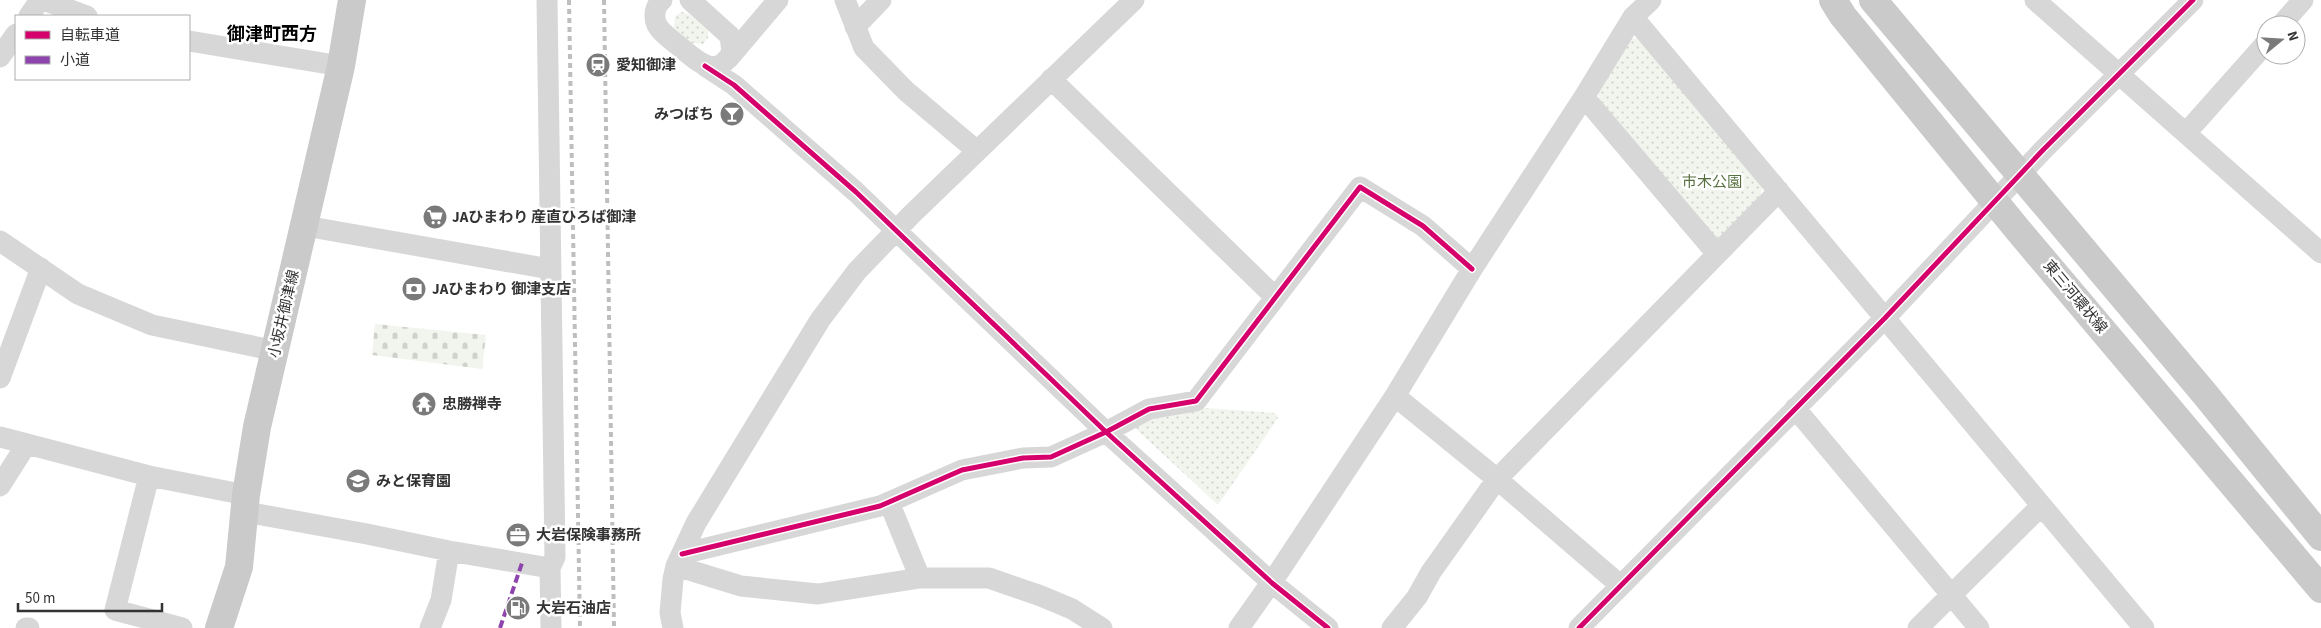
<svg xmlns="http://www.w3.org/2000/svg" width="2321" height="628" font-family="'Source Sans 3','Noto Sans JP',sans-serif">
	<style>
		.green { fill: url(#green-dots) }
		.cemetery { fill: url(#cemetery-stones) }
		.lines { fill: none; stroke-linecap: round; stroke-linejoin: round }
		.minor { stroke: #d7d7d7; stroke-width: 21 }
		.major { stroke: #cacaca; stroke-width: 28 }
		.rail { stroke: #bebebe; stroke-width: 4; stroke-dasharray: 5 4; stroke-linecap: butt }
		.quiet { stroke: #8e44ad; stroke-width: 4; stroke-dasharray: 8 4; stroke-linecap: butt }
		.cycleway-casing { stroke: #fff; stroke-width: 8 }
		.cycleway { stroke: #d6006c; stroke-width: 5 }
		.labels { text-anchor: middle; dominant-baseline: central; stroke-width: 5; stroke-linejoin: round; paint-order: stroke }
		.poi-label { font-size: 15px; font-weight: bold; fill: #333; stroke: #fff; text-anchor: start }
		.park-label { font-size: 15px; fill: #56703f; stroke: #fff }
		.street-label { font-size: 15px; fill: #333; stroke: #fff }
		.quarter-label { font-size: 18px; font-weight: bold; fill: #000; stroke: #fff }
	</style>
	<defs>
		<pattern id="green-dots" width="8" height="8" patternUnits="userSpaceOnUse" patternTransform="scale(1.25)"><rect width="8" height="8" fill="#f1f5ed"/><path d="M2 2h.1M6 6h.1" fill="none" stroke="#cfd2cc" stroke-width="1.8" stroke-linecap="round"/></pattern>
		<pattern id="cemetery-stones" width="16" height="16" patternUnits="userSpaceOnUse" patternTransform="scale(1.25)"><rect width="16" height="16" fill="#f1f5ed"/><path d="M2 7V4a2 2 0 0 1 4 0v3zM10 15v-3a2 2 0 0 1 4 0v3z" fill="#cfd2cc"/></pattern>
	</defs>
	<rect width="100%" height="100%" fill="#fff"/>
	<path class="green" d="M682,12L690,15L708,30V38L703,44L692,43L674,28L675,16Z
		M1639,38L1763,185L1760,197L1720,238L1709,237L1600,103L1598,91L1631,39Z
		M1191,407L1275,413L1278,418L1218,505L1136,429V423Z"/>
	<path class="cemetery" d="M375,324L486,335L482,369L372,355Z"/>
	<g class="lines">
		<path class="minor" d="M43,0L87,16
			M547,0L555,557L550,568L551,628
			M662,0C655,6 653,16 657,25C661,33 672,40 679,46C696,60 716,81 732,52L730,36L690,0
			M845,0L864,48L906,91L977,151
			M2035,0L2321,253
			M29,16L40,0
			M1633,17L2144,628
			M2281,25L2303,0
			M855,27L881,0
			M189,41L341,66
			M0,57L16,34
			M728,59L778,0
			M705,66L734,85L856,192L1106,432L1272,583L1328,628
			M1051,79L1274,296
			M1584,97L1717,254
			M2186,133L2266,43
			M305,226L550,269
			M0,241L78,294L152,325L276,351
			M0,378L41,268
			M1395,396L1497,479L1620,585
			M1795,408L1979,628
			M0,437L149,476L246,495
			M149,476L115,610L182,628
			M0,486L26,445
			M889,502L920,578
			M246,512L367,534L449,551L550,568
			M682,554L880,506L962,470L1023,458L1051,457L1106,432L1149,409L1196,401L1360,187L1423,226L1472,269
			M676,566L741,586L818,594L920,578H989L1041,596L1072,609L1102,628
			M26,628H29
			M430,628L441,600L449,551
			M673,628L670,613L673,579L676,566L696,523L820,320L857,271L912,214L1134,0
			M1239,628L1280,570L1395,396L1472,269L1584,97L1633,17L1651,0
			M1392,628L1417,597L1431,572L1497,479L1779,191
			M1579,628L1885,318L2043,150L2193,0
			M1918,628L2041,506"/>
		<path class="major" d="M1833,0L1843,16L2018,230L2321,589
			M1873,0L2204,393L2321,537
			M219,628L239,567L246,495L257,427L341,66L352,0"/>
		<path class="rail" d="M569,0L580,628
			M604,0L614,628"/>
		<path class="quiet" d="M500,628L522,563"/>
		<defs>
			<path id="cycleway" d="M705,66L734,85L856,192L1106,432L1272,583L1328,628
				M682,554L880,506L962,470L1023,458L1051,457L1106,432L1149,409L1196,401L1360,187L1423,226L1472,269
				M1579,628L1885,318L2043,150L2193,0"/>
		</defs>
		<use href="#cycleway" class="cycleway-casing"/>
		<use href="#cycleway" class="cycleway"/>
	</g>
	<defs>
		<symbol id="station-disc" viewBox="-11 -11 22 22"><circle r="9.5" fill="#7a7a7a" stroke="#fff"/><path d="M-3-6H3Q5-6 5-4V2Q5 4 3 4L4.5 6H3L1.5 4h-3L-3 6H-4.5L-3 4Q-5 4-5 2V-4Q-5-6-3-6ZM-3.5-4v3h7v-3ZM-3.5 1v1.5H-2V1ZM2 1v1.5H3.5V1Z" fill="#fff"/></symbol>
		<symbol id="bar-disc" viewBox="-11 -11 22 22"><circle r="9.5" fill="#7a7a7a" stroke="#fff"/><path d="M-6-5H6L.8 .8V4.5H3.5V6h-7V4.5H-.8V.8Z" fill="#fff"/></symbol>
		<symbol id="supermarket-disc" viewBox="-11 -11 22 22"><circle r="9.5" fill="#7a7a7a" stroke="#fff"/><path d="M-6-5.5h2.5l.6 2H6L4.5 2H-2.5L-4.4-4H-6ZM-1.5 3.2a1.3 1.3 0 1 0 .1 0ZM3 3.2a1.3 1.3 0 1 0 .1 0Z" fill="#fff"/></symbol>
		<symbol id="bank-disc" viewBox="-11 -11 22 22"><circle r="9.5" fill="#7a7a7a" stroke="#fff"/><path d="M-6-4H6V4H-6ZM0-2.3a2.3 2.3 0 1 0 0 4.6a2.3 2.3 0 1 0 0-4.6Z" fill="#fff"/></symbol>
		<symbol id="temple-disc" viewBox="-11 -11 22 22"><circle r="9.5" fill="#7a7a7a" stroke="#fff"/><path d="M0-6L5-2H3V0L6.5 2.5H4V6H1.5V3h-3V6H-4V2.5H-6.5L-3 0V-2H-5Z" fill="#fff"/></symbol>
		<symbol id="school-disc" viewBox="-11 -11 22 22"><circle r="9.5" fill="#7a7a7a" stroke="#fff"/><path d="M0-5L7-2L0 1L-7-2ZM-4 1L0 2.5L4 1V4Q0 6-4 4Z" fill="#fff"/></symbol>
		<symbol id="office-disc" viewBox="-11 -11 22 22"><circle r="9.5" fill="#7a7a7a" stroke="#fff"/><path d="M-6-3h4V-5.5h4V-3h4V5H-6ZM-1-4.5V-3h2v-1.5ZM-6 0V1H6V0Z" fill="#fff"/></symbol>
		<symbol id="fuel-disc" viewBox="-11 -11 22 22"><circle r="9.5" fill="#7a7a7a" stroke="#fff"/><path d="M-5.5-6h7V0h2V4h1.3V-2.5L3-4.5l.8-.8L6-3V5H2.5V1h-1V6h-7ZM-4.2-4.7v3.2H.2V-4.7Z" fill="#fff"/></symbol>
	</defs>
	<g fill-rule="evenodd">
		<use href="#station-disc" x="584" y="51" width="28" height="28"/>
		<use href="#bar-disc" x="718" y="100" width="28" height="28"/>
		<use href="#supermarket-disc" x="421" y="203" width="28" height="28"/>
		<use href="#bank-disc" x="400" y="275" width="28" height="28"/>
		<use href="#temple-disc" x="410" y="390" width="28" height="28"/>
		<use href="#school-disc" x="344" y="467" width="28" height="28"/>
		<use href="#office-disc" x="504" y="521" width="28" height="28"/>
		<use href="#fuel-disc" x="504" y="594" width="28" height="28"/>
	</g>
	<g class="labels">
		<g class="poi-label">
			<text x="616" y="65">愛知御津</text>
			<text x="714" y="114" text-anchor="end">みつばち</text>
			<text x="452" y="217">JAひまわり 産直ひろば御津</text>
			<text x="432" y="289">JAひまわり 御津支店</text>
			<text x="442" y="404">忠勝禅寺</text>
			<text x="376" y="481">みと保育園</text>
			<text x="536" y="535">大岩保険事務所</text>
			<text x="536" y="608">大岩石油店</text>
		</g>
		<g class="park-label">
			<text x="1712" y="182">市木公園</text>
		</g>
		<g class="street-label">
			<text transform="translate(2075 297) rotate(50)">東三河環状線</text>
			<text transform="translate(284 314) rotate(-77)">小坂井御津線</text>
		</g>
		<g class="quarter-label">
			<text x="272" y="34">御津町西方</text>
		</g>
	</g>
	<rect x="15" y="15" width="175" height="65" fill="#ffffff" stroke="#adadad"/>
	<rect x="25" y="31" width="25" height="8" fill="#d6006c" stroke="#adadad"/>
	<text x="60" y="40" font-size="15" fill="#333333">自転車道</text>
	<rect x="25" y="56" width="25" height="8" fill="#8e44ad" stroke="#adadad"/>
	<text x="60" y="65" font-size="15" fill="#333333">小道</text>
	<g transform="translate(2281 40) rotate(72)"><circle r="24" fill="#ffffff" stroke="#adadad"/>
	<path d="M0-4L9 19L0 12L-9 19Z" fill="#7a7a7a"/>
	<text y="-8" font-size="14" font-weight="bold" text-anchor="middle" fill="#333333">N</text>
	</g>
	<path d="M18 603v8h144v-8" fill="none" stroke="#333333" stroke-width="2.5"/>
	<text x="25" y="603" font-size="15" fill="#333333" stroke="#ffffff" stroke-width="4" paint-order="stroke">50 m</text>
</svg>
